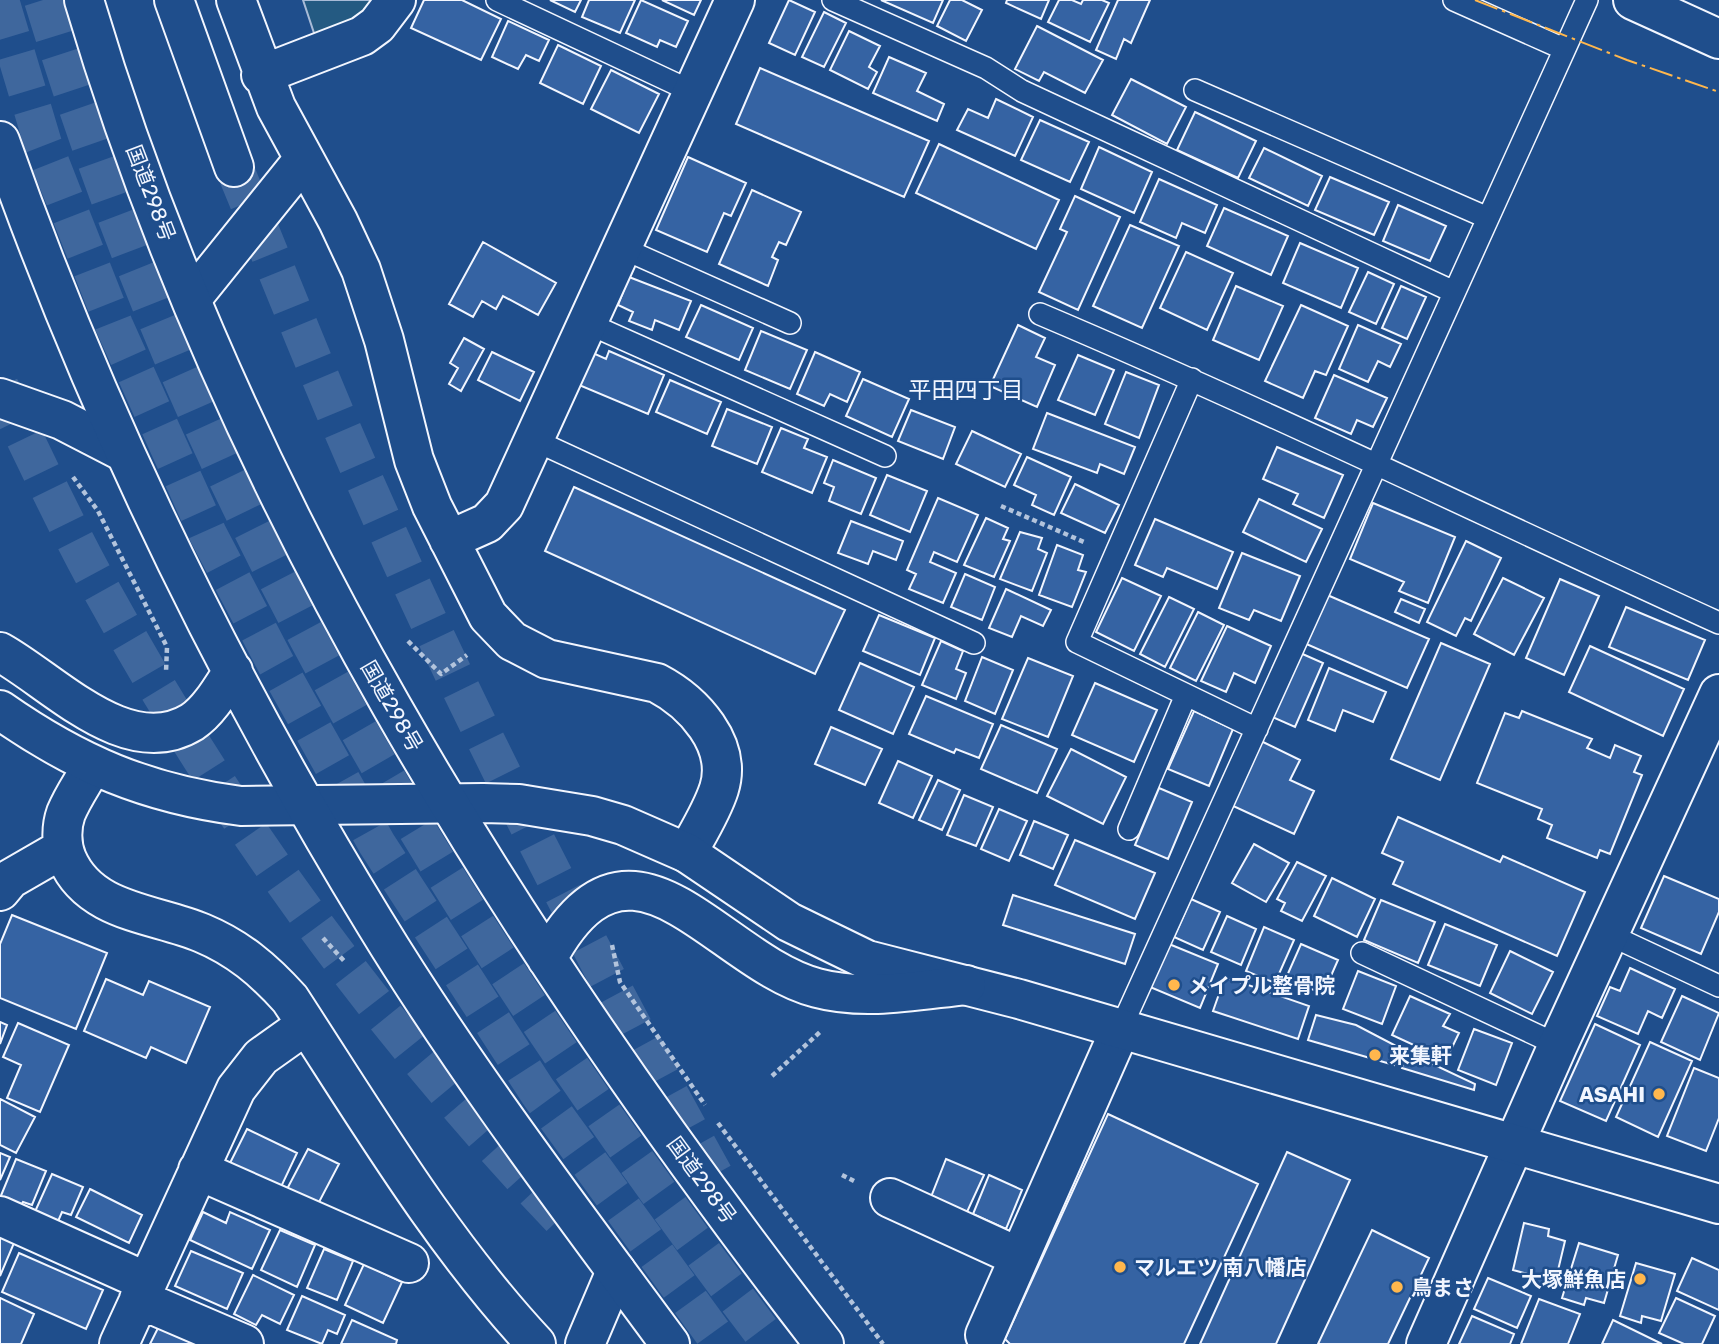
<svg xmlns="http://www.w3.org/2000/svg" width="1719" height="1344" font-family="Rubik,'Noto Sans JP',sans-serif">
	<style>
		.green { fill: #245a82; stroke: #a8bbd7; stroke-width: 2 }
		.building { fill: #3563a3; stroke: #f2f6ff; stroke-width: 2 }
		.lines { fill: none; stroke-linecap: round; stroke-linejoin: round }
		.motorway-tunnel { stroke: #3f679d; stroke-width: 38; stroke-dasharray: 38 19; stroke-linecap: butt }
		.service-casing { stroke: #f2f6ff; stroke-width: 24 }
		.minor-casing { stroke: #f2f6ff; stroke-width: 42 }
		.tertiary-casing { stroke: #f2f6ff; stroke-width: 42 }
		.trunk-casing { stroke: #f2f6ff; stroke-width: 42 }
		.motorway-casing { stroke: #f2f6ff; stroke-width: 42 }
		.path { stroke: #b3c4dc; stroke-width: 4.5; stroke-dasharray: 5 3.5; stroke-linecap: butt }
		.service { stroke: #1f4e8c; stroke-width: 21 }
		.minor { stroke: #1f4e8c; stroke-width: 38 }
		.tertiary { stroke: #1f4e8c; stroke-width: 38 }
		.trunk { stroke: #1f4e8c; stroke-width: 38 }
		.motorway { stroke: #1f4e8c; stroke-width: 38 }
		.power { stroke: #ffb74d; stroke-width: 2; stroke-dasharray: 24 5 3.5 5; stroke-linecap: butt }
		.poi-dot { fill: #ffb74d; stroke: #1f4e8c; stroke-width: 2.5 }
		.labels { text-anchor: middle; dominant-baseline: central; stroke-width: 5; stroke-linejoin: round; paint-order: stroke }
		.street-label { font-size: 21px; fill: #f2f6ff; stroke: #1f4e8c }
		.poi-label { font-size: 21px; font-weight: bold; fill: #f2f6ff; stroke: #1f4e8c; text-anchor: start }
		.neighbourhood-label { font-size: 23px; fill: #f2f6ff; stroke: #1f4e8c }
	</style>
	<rect width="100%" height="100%" fill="#1f4e8c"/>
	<path class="green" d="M303,0H382L355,26L315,36Z"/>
	<path class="building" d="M424,0H462L501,19L481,60L411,28Z
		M550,0H581L575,12Z
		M589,0H635L620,33L582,17Z
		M641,0L688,21L676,47L660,40L657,47L626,33Z
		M662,0H701L694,15Z
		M789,0L815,12L795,55L769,43Z
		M881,0H943L933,23Z
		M950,0H962L982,10L966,41L937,26Z
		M1007,0H1049L1041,19L1006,3Z
		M1059,0H1072L1081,4L1083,0H1102L1109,3L1090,42L1048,22Z
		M1118,0H1150L1131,43L1124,39L1116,59L1096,50Z
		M824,12L846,23L824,67L802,57Z
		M508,21L549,40L539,61L526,55L518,69L492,57Z
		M1037,26L1103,60L1085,93L1044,72L1039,81L1015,69Z
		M849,31L880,46L869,67L877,72L868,89L830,70Z
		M558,45L601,66L583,104L540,83Z
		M889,57L926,73L917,91L944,104L937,121L873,93Z
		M760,68L929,141L904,197L736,124Z
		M611,70L659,94L639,133L591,109Z
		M1131,79L1186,107L1167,144L1112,115Z
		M996,99L1033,117L1015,156L957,130L968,109L988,118Z
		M1195,112L1256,141L1238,178L1177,150Z
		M1040,120L1089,142L1070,182L1021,160Z
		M939,144L1059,200L1036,249L916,193Z
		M1099,147L1152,172L1134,213L1081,189Z
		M1264,148L1322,176L1308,206L1249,178Z
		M688,157L746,183L731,216L724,213L707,252L656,230Z
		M1330,177L1389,202L1374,235L1315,210Z
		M1159,179L1217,205L1205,233L1182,223L1176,238L1140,222Z
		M752,190L801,212L786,245L779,242L772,257L778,260L768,286L719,264Z
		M1075,196L1120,217L1078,310L1039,292L1067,232L1060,229Z
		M1398,205L1446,226L1430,261L1383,241Z
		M1224,208L1288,236L1271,275L1207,246Z
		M1130,225L1179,246L1142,328L1093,306Z
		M483,242L556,283L538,315L503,296L496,309L482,301L473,317L449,304Z
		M1300,243L1358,268L1341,308L1283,283Z
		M1186,252L1233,273L1207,330L1160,308Z
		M1368,272L1394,284L1376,324L1349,312Z
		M629,277L691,301L679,330L655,320L652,330L629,321L633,312L618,305Z
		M1236,286L1283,306L1259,360L1213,340Z
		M1401,286L1426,297L1407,339L1382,328Z
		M701,305L753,328L739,360L686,337Z
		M1301,305L1348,326L1326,375L1315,371L1303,398L1265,381Z
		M1018,325L1045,338L1036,357L1055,365L1037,407L990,386Z
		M1358,325L1401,344L1390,367L1378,361L1368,382L1339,369Z
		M761,331L807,350L790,389L745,370Z
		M464,338L484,349L461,391L449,384L458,368L450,363Z
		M609,351L664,375L648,414L579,385L593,353L606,359Z
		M492,352L534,372L520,401L478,380Z
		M815,352L860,372L847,402L830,394L824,406L797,394Z
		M1078,355L1114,370L1095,415L1058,400Z
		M1126,372L1159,385L1139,438L1105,424Z
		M1334,375L1387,398L1373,427L1357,420L1351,434L1315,418Z
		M863,379L909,399L892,437L846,416Z
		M670,380L721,402L707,434L656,412Z
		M727,409L772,427L757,464L712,446Z
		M911,410L955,427L943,459L898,441Z
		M1047,413L1135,447L1124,474L1100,464L1097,473L1033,449Z
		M781,428L808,439L804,448L827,457L812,493L762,472Z
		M972,431L1021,454L1005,487L956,464Z
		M1277,447L1343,475L1324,518L1293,504L1298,494L1263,479Z
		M1027,457L1071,477L1054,515L1032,505L1036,495L1014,485Z
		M833,460L876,478L861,514L829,501L834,487L824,483Z
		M887,475L927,491L910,532L870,515Z
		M1075,484L1119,505L1105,533L1061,513Z
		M574,487L845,610L815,674L545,551Z
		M938,498L978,515L957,562L934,552L930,562L956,573L943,603L909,589L916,574L907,570Z
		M1259,499L1322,529L1306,562L1243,532Z
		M1373,503L1455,537L1428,603L1399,591L1404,582L1350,559Z
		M986,518L1008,528L1003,539L1010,541L994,577L964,565Z
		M1155,519L1233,552L1217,589L1167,568L1163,577L1135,565Z
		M851,521L903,541L896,560L873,551L868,564L838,553Z
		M1020,532L1042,538L1038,549L1047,553L1032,591L1000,579Z
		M1466,541L1501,558L1471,621L1465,618L1456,636L1427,622Z
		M1057,545L1083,555L1078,570L1086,572L1072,607L1039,595Z
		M1242,553L1300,576L1281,621L1254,610L1249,620L1219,608Z
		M965,574L995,587L982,620L951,607Z
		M1122,578L1161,596L1134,651L1096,632Z
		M1503,578L1544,598L1514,655L1474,634Z
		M1560,579L1599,596L1564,675L1526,658Z
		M1006,589L1051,610L1043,626L1021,616L1012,637L989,628Z
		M1325,594L1429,639L1407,688L1304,643Z
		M1169,597L1194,609L1165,667L1140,654Z
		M1401,599L1425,609L1419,623L1395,612Z
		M1626,607L1705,640L1688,680L1609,647Z
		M1198,612L1224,625L1196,681L1170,668Z
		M879,615L935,638L920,675L863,651Z
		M1227,626L1271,646L1255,683L1234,673L1226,692L1201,681Z
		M941,641L963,651L956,669L966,673L956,699L922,685Z
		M1441,643L1490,664L1440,780L1391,759Z
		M1590,646L1684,689L1663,736L1569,692Z
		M1298,652L1323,663L1295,727L1270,716Z
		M982,657L1013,670L995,714L965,701Z
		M1028,658L1073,676L1048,737L1002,719Z
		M860,663L914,687L893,734L839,710Z
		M1329,668L1386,692L1373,722L1343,710L1335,731L1308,720Z
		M1095,683L1157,710L1134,762L1072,735Z
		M926,696L993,724L979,758L956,749L954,753L909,734Z
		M1194,711L1233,729L1209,786L1168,769Z
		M1522,711L1592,739L1587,748L1610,758L1615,745L1641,756L1634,772L1642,775L1610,854L1600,850L1597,858L1547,838L1552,825L1538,819L1542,809L1477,783L1505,713L1519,718Z
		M1001,725L1057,749L1037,793L981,769Z
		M831,727L882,749L865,785L815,764Z
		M1261,741L1300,760L1290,780L1314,791L1294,834L1231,805Z
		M1071,749L1126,777L1103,824L1047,796Z
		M898,761L932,776L913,818L879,803Z
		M938,780L960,790L942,830L919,820Z
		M1159,788L1192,802L1168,859L1135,845Z
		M964,795L993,807L976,846L947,835Z
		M999,809L1027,821L1009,861L981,849Z
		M1398,817L1500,862L1503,856L1585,892L1557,956L1393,884L1403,862L1382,853Z
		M1034,821L1068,835L1053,869L1020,855Z
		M1075,840L1155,873L1135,919L1055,885Z
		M1254,844L1289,863L1266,902L1232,883Z
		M1297,862L1326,876L1302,921L1281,911L1285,903L1277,899Z
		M1664,876L1719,899V912L1701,954L1641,928Z
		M1332,878L1375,899L1357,937L1314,916Z
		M1013,895L1135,934L1125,964L1003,925Z
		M1191,899L1220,912L1203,950L1174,937Z
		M1381,900L1435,922L1418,963L1364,940Z
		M12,915L107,953L76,1029L0,998V944Z
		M1227,916L1256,929L1241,965L1211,952Z
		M1445,924L1497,945L1480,986L1428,965Z
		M1264,927L1294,940L1275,983L1246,971Z
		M1169,944L1218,964L1200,1008L1150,987Z
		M1301,944L1338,960L1323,994L1286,978Z
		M1510,951L1553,972L1532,1014L1490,993Z
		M1630,968L1675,989L1662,1018L1648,1011L1638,1034L1597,1016L1610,987L1620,991Z
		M1358,971L1396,986L1382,1024L1343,1009Z
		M1225,977L1309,1006L1298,1039L1213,1011Z
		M106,979L143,995L149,981L210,1007L186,1063L151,1047L146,1058L84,1031Z
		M1410,996L1450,1014L1443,1026L1459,1033L1446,1060L1392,1035Z
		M1682,996L1719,1013L1700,1060L1661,1042Z
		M1316,1015L1356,1025L1400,1048L1394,1065L1308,1040Z
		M0,1022L7,1025L0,1044Z
		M18,1023L69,1045L40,1112L7,1098L21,1065L3,1057Z
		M1595,1024L1640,1045L1606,1121L1560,1101Z
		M1474,1029L1512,1043L1496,1085L1458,1070Z
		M1650,1042L1692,1061L1658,1137L1616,1117Z
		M1405,1051L1475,1084L1474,1090L1402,1068Z
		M1694,1068L1719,1078V1118L1706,1151L1667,1136Z
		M0,1099L35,1117L16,1153L0,1145Z
		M1108,1114L1258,1184L1184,1344H1010L1005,1339Z
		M247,1129L297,1153L280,1189L229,1165Z
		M308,1149L339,1164L318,1204L287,1189Z
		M1287,1152L1350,1180L1276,1344H1200Z
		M0,1153L10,1157L0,1180Z
		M16,1159L46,1171L32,1205L23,1202L19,1209L0,1198Z
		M946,1159L984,1175L967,1212L931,1197Z
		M52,1174L83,1187L71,1215L62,1212L56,1226L33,1216Z
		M989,1175L1022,1190L1006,1229L973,1214Z
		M90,1189L142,1215L129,1243L76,1217Z
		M203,1212L226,1223L230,1212L270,1230L252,1269L190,1240Z
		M1524,1223L1549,1229L1548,1236L1565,1241L1554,1287L1530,1282L1532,1275L1513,1270Z
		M280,1230L315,1245L297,1287L261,1270Z
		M1372,1230L1429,1258L1388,1344H1318Z
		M0,1237L14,1243L0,1276Z
		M1579,1243L1618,1255L1604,1303L1586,1298L1584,1305L1562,1298Z
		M324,1249L353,1261L337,1300L307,1288Z
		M191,1251L243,1273L227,1309L175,1286Z
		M19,1253L103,1290L86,1329L2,1292Z
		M1692,1258L1719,1270V1310L1677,1291Z
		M1636,1263L1675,1274L1661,1321L1642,1316L1641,1323L1620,1316Z
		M364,1264L402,1282L383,1323L345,1305Z
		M253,1275L294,1295L280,1324L262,1315L256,1325L234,1314Z
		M1488,1278L1531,1296L1517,1328L1474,1309Z
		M302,1296L345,1315L337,1334L328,1330L322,1344L287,1330Z
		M0,1298L34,1314L21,1344H0Z
		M1676,1298L1715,1316L1702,1344H1684L1659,1333Z
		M1539,1299L1580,1314L1568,1344H1521Z
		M1472,1316L1514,1334L1510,1344H1459Z
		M352,1320L397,1340L396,1344H341Z
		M1613,1320L1662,1344H1602Z
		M160,1324L202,1344H150Z"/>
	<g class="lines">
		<path class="motorway-tunnel" d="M0,0L43,144L114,325L208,534L276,664L377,844L538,1092L721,1344
			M43,0C97,177 164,351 246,517C389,810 574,1085 771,1344
			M234,167C279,275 322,386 370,493C473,725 591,953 714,1175
			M0,387C35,458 68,531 107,600C231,825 388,1038 566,1224"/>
		<defs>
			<path id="service" d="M497,0L693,92
				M833,0L986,68L1022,91L1454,292
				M1454,0L1564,49
				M1195,90L1488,218
				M622,248L790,323
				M1040,314C1269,411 1493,520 1719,623
				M587,323L885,456
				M1192,379L1077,642L1257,729
				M534,440L974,643
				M1129,829L1186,695
				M1610,935L1719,986
				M1362,953L1558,1045
				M1120,1030L1587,0"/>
			<path id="minor" d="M236,0L276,107L338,221L361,270L384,340L414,460L432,506L488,616L512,641L547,659L657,683C693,702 733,744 719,789C712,811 698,833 687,853
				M1633,0L1719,39
				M261,75L362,36L377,25L396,0
				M192,298L304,159
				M0,398L62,420L124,452
				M449,540L487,523L504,505L735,0
				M92,766C84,781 73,796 66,813C61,827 61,845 67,859C90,913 155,913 202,933C238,948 264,970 290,999C367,1117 440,1241 536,1344
				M0,891L10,879L62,849
				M198,1170L409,1263
				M890,1198L1019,1257
				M0,1216L147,1282
				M139,1299L244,1344
				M985,1335L1120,1030
				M119,1344L236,1089L261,1057L306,1025
				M585,1344L616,1271
				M1426,1344L1558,1045L1719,694"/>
			<path id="tertiary" d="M0,710C77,764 147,794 241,806L483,803L519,804L592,816L623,825L687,853L789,922L867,960L1019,999L1719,1204"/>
			<path id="trunk" d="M84,0C230,494 511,940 824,1344
				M0,141C96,414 224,676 375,923C464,1069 569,1207 670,1344
				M0,652C54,682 127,762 192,722C209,711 222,688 233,671
				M547,959C631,802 715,961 817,988C865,1001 918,990 966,985"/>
			<path id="motorway" d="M174,0L234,167"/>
		</defs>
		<use href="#service" class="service-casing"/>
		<use href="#minor" class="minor-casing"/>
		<use href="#tertiary" class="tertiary-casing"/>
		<use href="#trunk" class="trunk-casing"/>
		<use href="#motorway" class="motorway-casing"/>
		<path class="path" d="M73,477L98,511L167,647L166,672
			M1001,506L1084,542
			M408,641L441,674L467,655
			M323,938L346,963
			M612,945L620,982L705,1105
			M772,1076L820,1032
			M718,1123L883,1344
			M842,1175L854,1181"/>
		<use href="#service" class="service"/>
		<use href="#minor" class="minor"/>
		<use href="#tertiary" class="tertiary"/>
		<use href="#trunk" class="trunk"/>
		<use href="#motorway" class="motorway"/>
		<path class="power" d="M1475,0L1627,60L1719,92"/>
	</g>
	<g class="poi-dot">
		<circle cx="1174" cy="985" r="7"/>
		<circle cx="1375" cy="1055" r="7"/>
		<circle cx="1659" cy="1094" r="7"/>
		<circle cx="1120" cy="1267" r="7"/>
		<circle cx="1640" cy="1279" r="7"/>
		<circle cx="1397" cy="1287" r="7"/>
	</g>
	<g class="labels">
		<g class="street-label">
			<text transform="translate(151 193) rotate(69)">国道298号</text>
			<text transform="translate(392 706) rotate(60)">国道298号</text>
			<text transform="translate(702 1180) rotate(54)">国道298号</text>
		</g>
		<g class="poi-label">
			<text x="1188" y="985">メイプル整骨院</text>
			<text x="1389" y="1055">来集軒</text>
			<text x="1645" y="1094" text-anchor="end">ASAHI</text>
			<text x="1134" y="1267">マルエツ 南八幡店</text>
			<text x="1626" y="1279" text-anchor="end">大塚鮮魚店</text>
			<text x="1411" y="1287">鳥まさ</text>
		</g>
		<g class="neighbourhood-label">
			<text x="966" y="390">平田四丁目</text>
		</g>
	</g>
</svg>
